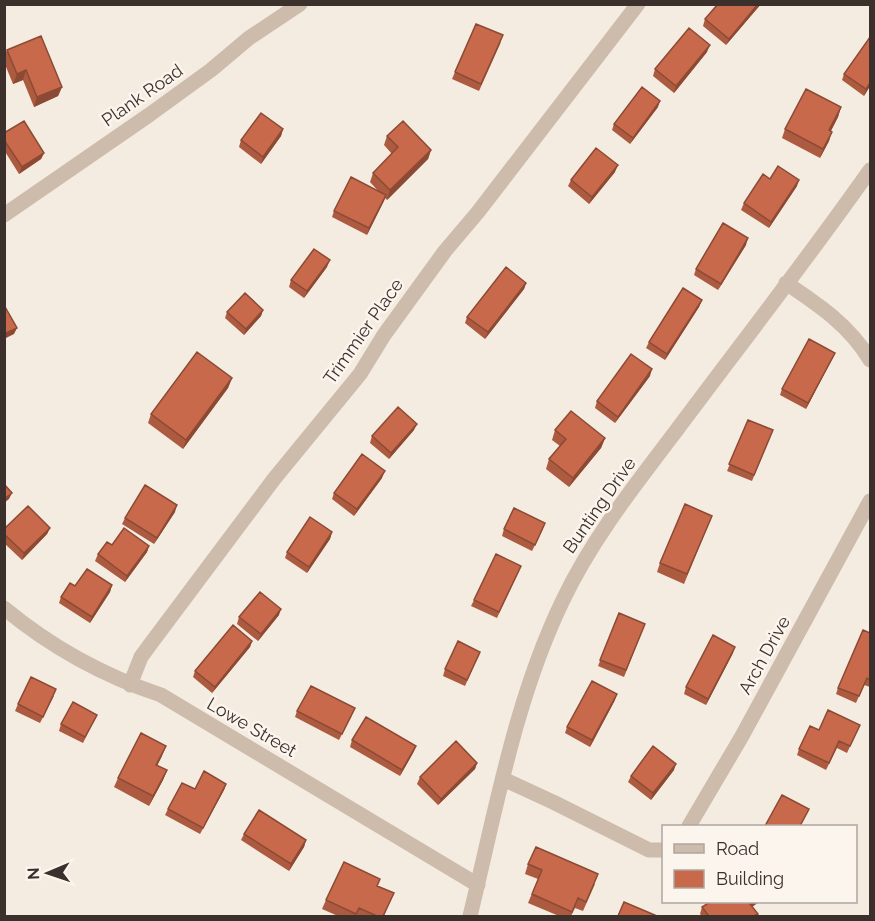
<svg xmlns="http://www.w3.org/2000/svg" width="875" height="921" font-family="Raleway,sans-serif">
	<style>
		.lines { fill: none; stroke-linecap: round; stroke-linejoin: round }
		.minor { stroke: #cdbbac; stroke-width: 15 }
		.wall { fill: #ac5a40 }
		.shaded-wall { fill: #8c4a34 }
		.building { fill: #c8694b; stroke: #8c4a34; stroke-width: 1.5 }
		.labels { text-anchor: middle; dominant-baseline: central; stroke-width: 5; stroke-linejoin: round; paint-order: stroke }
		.street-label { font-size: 18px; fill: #3b302b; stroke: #fbf5ee }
	</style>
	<rect width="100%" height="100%" fill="#f4ebe1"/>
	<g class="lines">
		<path class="minor" d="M4,215L149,115L211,70L249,38L300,4
			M786,283C819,305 850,326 870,360
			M4,608C51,647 104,676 161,695L478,885
			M130,685L141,657L152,642L274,479L360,374L384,335L445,251L478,212L638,4
			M503,779L553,802L649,850H664
			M689,826L742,736L870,501
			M470,916C496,810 515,699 563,600C592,539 635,485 676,431C741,344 808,258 870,170"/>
	</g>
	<path class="wall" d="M718,4H761L726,45L703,26L705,19Z
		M501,42L479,91L452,79L455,72Z
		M7,50L62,87L58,96L34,107L23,80L13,84L4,62V56Z
		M707,52L674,93L653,76L655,69Z
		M844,74L870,86L864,96L842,80Z
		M658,107L630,144L612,130L614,124Z
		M841,107L838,117L831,131L829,141L820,158L782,138L785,129Z
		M283,129L281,136L261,164L239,147L241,140Z
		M4,133L44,153L41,159L19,174L4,150Z
		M387,136L431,150L428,159L387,200L385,198L367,235L332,217L334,211L379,192L370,182L373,173L392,154L384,145Z
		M615,172L589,204L568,186L571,180Z
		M770,179L797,186L769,228L741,210L744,203Z
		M746,245L718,290L694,275L696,269Z
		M327,267L304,298L289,287L291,280Z
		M526,283L524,289L485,339L465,323L467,317Z
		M702,300L699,307L665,360L646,348L649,342Z
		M263,310L261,316L244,335L225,318L227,312Z
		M835,353L832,359L806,409L780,395L782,389Z
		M650,376L615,423L595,408L597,401Z
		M232,378L228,388L183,449L148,423L151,414Z
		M748,420L773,430L752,481L727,471Z
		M414,430L389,459L370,443L372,436Z
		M555,430L605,438L601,448L569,487L546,469L549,459L560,446L552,440Z
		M382,478L354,516L332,499L334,493Z
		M175,512L154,544L122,524L125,518Z
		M712,516L684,584L657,572L660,563Z
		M50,528L47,534L22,560L4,543V529Z
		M504,529H543L532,551L502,536Z
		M332,532L330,539L307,573L285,558L287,552Z
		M112,545L149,546L147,552L125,582L95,561L98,554Z
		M521,566L497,618L471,606L474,600Z
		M112,585L110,592L90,623L59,603L61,597L75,586Z
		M619,613L645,624L624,677L598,666Z
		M279,615L258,641L237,624L239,617Z
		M870,633V687L864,685L856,703L836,694L838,688Z
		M252,641L250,647L212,693L193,677L195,671Z
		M480,652L465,686L443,676L445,669Z
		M733,653L706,705L684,694L686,687Z
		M54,696L40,723L15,711L18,704Z
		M615,700L590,747L565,733L567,727Z
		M297,711L352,715L339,740L295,717Z
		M97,715L83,743L59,731L61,724Z
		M860,725L847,753L837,748L826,770L797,755L799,749L819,730Z
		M352,740L416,746L413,753L400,776L350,747Z
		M162,756L157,765L167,770L163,780L149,806L114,787L118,778Z
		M477,763L475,769L438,805L417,784L420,777Z
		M674,770L651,800L628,782L631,776Z
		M226,784L224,790L200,834L165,815L168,809L195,789Z
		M244,834L306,840L304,847L289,871L241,840Z
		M528,864L595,884L583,911L575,908L571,916H559L528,903L538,879L525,874Z
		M378,886L394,893L384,916H338L322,909L326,900Z
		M702,907H752L757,916H702L700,914Z"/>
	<path class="shaded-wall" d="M758,4H761L726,45L729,39Z
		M710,45L707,52L674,93L676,86Z
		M26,70L23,80L13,84L17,74Z
		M870,83V86L864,96L866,89Z
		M62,87L58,96L34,107L37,97Z
		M660,101L658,107L630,144L633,138Z
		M841,107L838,117L826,140L829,130Z
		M283,129L281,136L261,164L263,157Z
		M832,132L829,141L820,158L823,149Z
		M431,150L428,159L387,200L390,190Z
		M44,153L41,159L19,174L22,167Z
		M618,165L615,172L589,204L592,197Z
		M799,180L797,186L769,228L771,222Z
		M386,195L384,201L367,235L369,228Z
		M748,238L746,245L718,290L721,284Z
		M330,260L327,267L304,298L307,291Z
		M526,283L524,289L485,339L488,332Z
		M702,300L699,307L665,360L667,354Z
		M263,310L261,316L244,335L246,329Z
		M17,328L14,334L4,339V334Z
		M835,353L832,359L806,409L808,403Z
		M652,369L650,376L615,423L618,417Z
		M232,378L228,388L183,449L186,440Z
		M417,424L414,430L389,459L391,453Z
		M605,438L601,448L569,487L573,478Z
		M385,471L382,478L354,516L357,509Z
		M12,493L9,499L4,503V499Z
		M177,505L175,512L154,544L157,538Z
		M50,528L47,534L22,560L24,553Z
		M332,532L330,539L307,573L309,567Z
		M149,546L147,552L125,582L127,576Z
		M112,585L110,592L90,623L92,617Z
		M281,609L279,615L258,641L261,634Z
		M252,641L250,647L212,693L215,687Z
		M735,647L733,653L706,705L708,699Z
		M617,694L615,700L590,747L592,740Z
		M166,746L162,756L153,774L156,765Z
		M416,746L413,753L400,776L402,770Z
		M477,763L475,769L438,805L441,799Z
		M676,764L674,770L651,800L653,793Z
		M167,770L163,780L149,806L153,796Z
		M226,784L224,790L200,834L203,828Z
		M306,840L304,847L289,871L291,864Z
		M754,902H759L748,910L750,904Z"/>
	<path class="building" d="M718,4H758L729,39L705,19Z
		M476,24L503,35L481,84L455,72Z
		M689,28L710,45L676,86L655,69Z
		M41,36L62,87L37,97L26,70L17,74L7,50Z
		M870,37V83L866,89L844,74Z
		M642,87L660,101L633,138L614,124Z
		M806,89L841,107L829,130L832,132L823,149L785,129Z
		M261,113L283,129L263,157L241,140Z
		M24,121L44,153L22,167L4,140V133Z
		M403,121L431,150L390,190L373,173L398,147L387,136Z
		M596,148L618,165L592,197L571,180Z
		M778,166L799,180L771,222L744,203L763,174L770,179Z
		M351,177L386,195L369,228L334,211Z
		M723,223L748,238L721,284L696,269Z
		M314,249L330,260L307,291L291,280Z
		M506,267L526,283L488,332L467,317Z
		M683,288L702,300L667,354L649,342Z
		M245,293L263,310L246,329L227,312Z
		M4,305L17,328L4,334Z
		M809,339L835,353L808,403L782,389Z
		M197,352L232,378L186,440L151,414Z
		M631,354L652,369L618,417L597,401Z
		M398,407L417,424L391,453L372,436Z
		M571,411L605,438L573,478L549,459L566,439L555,430Z
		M748,420L773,430L754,475L729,464Z
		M362,454L385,471L357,509L334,493Z
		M4,484L12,493L4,499Z
		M145,485L177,505L157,538L125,518Z
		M685,504L712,516L687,574L660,563Z
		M28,506L50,528L24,553L4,534V529Z
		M514,508L545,523L535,545L504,529Z
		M310,517L332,532L309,567L287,552Z
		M124,528L149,546L127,576L98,554L107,542L112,545Z
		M496,554L521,566L499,612L474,600Z
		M87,569L112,585L92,617L61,597L70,583L75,586Z
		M260,592L281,609L261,634L239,617Z
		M619,613L645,624L626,670L600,660Z
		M233,625L252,641L215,687L195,671Z
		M863,630L870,633V680L867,678L859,696L838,688Z
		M713,635L735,647L708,699L686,687Z
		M458,641L480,652L467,680L445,669Z
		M31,677L56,689L43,717L18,704Z
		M592,681L617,694L592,740L567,727Z
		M311,686L355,708L342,734L297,711Z
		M73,702L97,715L85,737L61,724Z
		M828,710L860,725L850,746L839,741L829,763L799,749L810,726L819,730Z
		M366,717L416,746L402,770L352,740Z
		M141,733L166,746L156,765L167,770L153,796L118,778Z
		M456,741L477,763L441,799L420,777Z
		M653,746L676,764L653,793L631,776Z
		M204,771L226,784L203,828L168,809L182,783L195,789Z
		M782,795L809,809L800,826H765Z
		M259,810L306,840L291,864L244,834Z
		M536,847L598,874L586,902L578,898L572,912L532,894L542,870L528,864Z
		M344,862L380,879L377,886L394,893L383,916H377L359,908L356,914L326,900Z
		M624,902L657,916H618Z
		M710,902H754L750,904L758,914L754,916H709L702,907Z"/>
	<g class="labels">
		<g class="street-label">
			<text transform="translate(142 95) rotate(-35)">Plank Road</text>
			<text transform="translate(363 331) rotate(-55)">Trimmier Place</text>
			<text transform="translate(599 505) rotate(-55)">Bunting Drive</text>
			<text transform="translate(764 655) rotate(-61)">Arch Drive</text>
			<text transform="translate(252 727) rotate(30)">Lowe Street</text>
		</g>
	</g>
	<rect width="875" height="921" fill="none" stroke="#3b302b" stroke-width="12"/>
	<rect x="662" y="825" width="195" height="78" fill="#fbf5ee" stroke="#aea6a0" stroke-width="1.5"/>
	<rect x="674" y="844" width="30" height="9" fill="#cdbbac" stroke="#aea6a0" stroke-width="1.5"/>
	<text x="716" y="855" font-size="18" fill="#3b302b">Road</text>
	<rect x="674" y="870" width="30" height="18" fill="#c8694b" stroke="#aea6a0" stroke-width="1.5"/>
	<text x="716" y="885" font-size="18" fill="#3b302b">Building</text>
	<g transform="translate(48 873) rotate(268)" stroke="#fbf5ee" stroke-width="4.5" paint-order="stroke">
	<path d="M0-4.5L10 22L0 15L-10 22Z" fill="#3b302b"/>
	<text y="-9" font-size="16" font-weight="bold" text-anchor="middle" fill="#3b302b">N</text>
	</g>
</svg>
